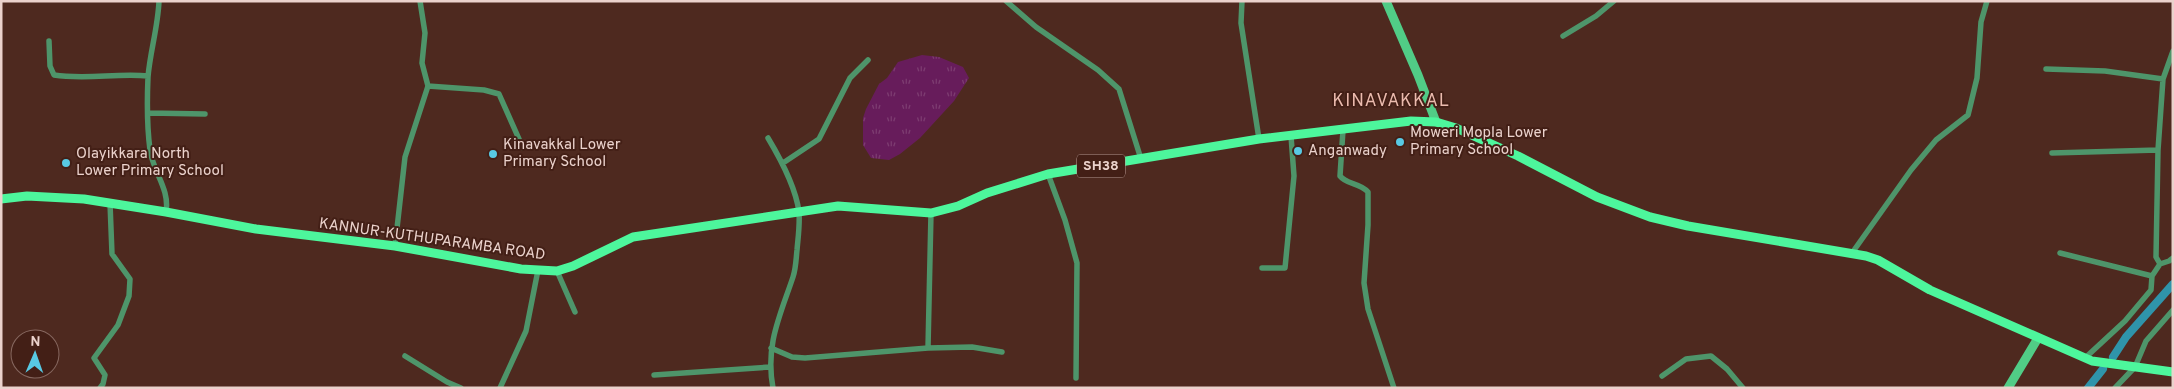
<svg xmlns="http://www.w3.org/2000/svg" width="2174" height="389" font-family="Overpass,sans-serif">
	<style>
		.park { fill: url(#park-tufts) }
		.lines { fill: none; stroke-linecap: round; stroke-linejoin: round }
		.canal { stroke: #2f94aa; stroke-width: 8 }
		.minor { stroke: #4e956a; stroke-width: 5.5 }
		.secondary { stroke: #51cc86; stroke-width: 9 }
		.primary { stroke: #4df69c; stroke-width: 9 }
		.poi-dot { fill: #58c9e3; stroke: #431f16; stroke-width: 2 }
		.labels { text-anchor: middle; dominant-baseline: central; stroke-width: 4; stroke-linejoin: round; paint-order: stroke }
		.shield { fill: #431f16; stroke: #b99c95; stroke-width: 1 }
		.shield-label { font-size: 14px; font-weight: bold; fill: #ebd2cc }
		.poi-label { font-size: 15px; fill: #ebd2cc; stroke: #431f16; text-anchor: start }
		.street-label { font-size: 15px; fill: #ebd2cc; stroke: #431f16 }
		.quarter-label { font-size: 18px; letter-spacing: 1px; fill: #ebbbae; stroke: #431f16 }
	</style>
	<defs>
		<pattern id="park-tufts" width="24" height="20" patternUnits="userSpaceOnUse" patternTransform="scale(1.25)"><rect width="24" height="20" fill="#671c5b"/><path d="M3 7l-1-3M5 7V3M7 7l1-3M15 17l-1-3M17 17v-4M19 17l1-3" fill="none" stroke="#7d3c71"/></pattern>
	</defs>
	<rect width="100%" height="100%" fill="#4e291f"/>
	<path class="park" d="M922,55L939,57L963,67L969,78L954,101L920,138L900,154L889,160L871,158L863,145V118L866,109L879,84L887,78L898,62Z"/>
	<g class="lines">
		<path class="canal" d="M2113,357L2126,337L2173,284
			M2088,388L2103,369"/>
		<path class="minor" d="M159,1C158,27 150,52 148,77C147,100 147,127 150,150C153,172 170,189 166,212
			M1006,1L1036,27L1098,70L1119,89L1141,159
			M1242,1L1241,23L1259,139
			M1563,36L1596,16L1614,1
			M49,41L50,66L54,75C85,80 117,73 148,76
			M2046,69L2105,71L2163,79
			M428,86L484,90L499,94L523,148
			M148,113L205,114
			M1343,130L1340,176C1347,185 1359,182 1368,192V225L1364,283L1368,309L1394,388
			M768,138C780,158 796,189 799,212C800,225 798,238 797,250C796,259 796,268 793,277C780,316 765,345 773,388
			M2052,153L2158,150
			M783,163L819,139L850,78L868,60
			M1048,174L1065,220L1077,263L1076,378
			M395,246L405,157L428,86L422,63L425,33L420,1
			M1852,253L1911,170L1936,140L1968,115L1977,78L1981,22L1987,1
			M2060,253L2152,276
			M2160,264L2156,257L2158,150L2163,79L2173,51
			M1262,268H1285L1294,176L1291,136
			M557,271L575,312
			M771,348L792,357L805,358L928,348L931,213
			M928,348L972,347L1002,352
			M405,356L447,382L461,388
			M2085,358L2125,321L2151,290L2152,276L2160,264L2169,261L2173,258
			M654,375L770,367
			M1662,376L1686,359L1711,356L1727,369L1743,388
			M100,388L103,384L105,375L94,358L118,325L129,296L130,279L112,254L110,203
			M500,388L526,331L538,270
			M2115,388L2135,367L2146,341L2173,310"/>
		<path class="secondary" d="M1386,1L1418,75L1436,122
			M2008,388L2038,338"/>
		<path class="primary" d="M1,199L27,196L84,199L166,212L256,229L395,246L521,269L557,271L573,266L633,237L838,206L931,213L958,206L987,193L1048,174L1259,139L1411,121L1436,122L1456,128L1518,156L1597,197L1650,217L1688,226L1866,256L1878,260L1930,290L2092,361L2173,372"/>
	</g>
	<g class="poi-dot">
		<circle cx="1400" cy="142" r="5"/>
		<circle cx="1298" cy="151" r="5"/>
		<circle cx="493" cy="154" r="5"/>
		<circle cx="66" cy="163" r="5"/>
	</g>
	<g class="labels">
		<rect class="shield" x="1077" y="154.5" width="48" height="23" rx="4"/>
		<g class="shield-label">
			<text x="1101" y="166">SH38</text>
		</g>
		<g class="poi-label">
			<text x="1410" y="133">Moweri Mopla Lower<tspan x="1410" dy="17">Primary School</tspan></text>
			<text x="503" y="145">Kinavakkal Lower<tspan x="503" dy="17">Primary School</tspan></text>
			<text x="1308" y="151">Anganwady</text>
			<text x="76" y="154">Olayikkara North<tspan x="76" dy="17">Lower Primary School</tspan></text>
		</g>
		<g class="street-label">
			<text transform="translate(432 240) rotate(8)">KANNUR-KUTHUPARAMBA ROAD</text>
		</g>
		<g class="quarter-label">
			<text x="1391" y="101">KINAVAKKAL</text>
		</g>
	</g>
	<rect width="2174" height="389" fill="none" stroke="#ebd2cc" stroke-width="5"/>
	<g transform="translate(35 354) rotate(2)"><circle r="24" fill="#431f16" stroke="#86675f"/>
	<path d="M0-4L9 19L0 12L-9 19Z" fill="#58c9e3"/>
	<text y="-8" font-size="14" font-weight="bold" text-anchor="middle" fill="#ebd2cc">N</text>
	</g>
</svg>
